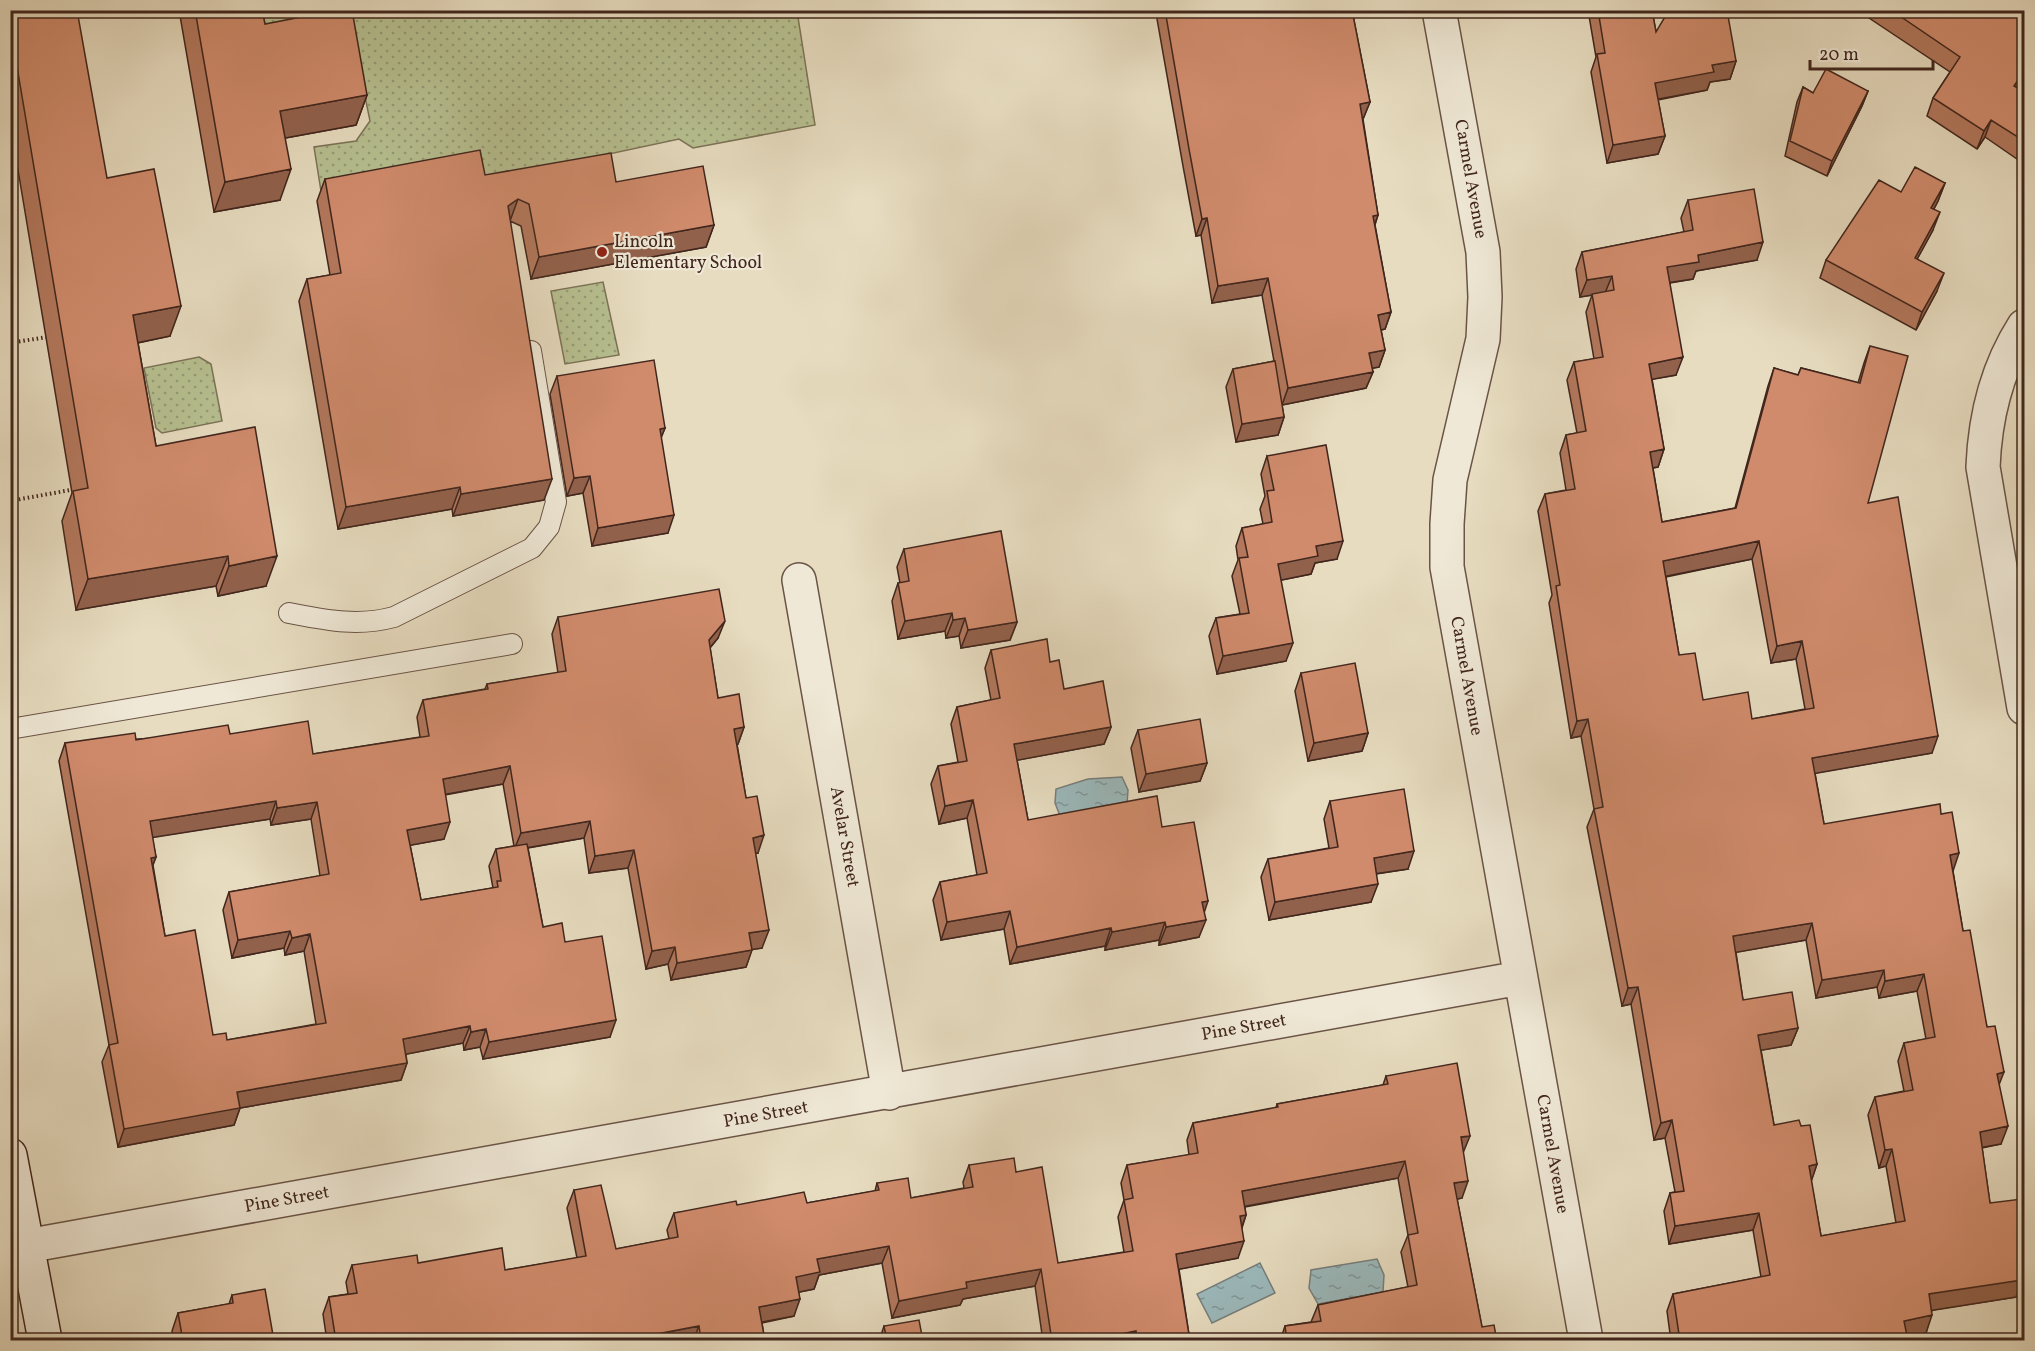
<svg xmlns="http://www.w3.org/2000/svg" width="2035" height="1351" font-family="Vollkorn,serif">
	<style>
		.park { fill: url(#park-dots); stroke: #7c7357; stroke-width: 1.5 }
		.water { fill: url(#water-ripples); stroke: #777e7c; stroke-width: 1.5 }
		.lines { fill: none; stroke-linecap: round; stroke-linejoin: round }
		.lane-casing { stroke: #6a5446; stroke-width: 22 }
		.street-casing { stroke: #6a5446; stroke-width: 36 }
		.secondary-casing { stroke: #41261d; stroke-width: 36 }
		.path { stroke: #41261d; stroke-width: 4; stroke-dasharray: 1.5 3; stroke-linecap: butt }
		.lane { stroke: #efe8d6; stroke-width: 20 }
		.street { stroke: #efe8d6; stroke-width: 33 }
		.secondary { stroke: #efe8d6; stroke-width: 33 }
		.wall { fill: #b3785d; stroke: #41261d; stroke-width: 1.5; fill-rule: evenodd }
		.shaded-wall { fill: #92614c; stroke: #41261d; stroke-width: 1.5 }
		.building { fill: #d08b6c; stroke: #41261d; stroke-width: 1.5; fill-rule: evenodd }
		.poi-dot { fill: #8f2418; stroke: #efe8d6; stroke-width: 2 }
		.labels { text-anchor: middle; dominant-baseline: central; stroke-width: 4.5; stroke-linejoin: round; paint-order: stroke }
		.street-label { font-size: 18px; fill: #41261d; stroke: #efe8d6 }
		.poi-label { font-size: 18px; fill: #41261d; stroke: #efe8d6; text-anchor: start }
	</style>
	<defs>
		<pattern id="park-dots" width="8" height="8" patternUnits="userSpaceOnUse" patternTransform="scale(1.5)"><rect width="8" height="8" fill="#b7c091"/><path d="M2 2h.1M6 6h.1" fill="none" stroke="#969c76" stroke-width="1.8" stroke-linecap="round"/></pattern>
		<pattern id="water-ripples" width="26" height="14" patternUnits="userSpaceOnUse" patternTransform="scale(1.5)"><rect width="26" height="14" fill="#9bb9bc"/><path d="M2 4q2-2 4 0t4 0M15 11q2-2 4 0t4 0" fill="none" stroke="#809698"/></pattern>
	</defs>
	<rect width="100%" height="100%" fill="#e7dcc0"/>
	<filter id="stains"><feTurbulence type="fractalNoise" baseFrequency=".00333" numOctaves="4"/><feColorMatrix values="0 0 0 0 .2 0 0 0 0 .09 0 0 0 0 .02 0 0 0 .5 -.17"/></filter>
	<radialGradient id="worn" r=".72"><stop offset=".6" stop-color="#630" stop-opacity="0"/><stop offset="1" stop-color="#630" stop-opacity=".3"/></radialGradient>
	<path class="park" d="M261,11H797L815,125L693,148L679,139L482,181L463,162L321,191L314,147L356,141L370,121L352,32L265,29Z
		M603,282L619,355L565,364L551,291Z
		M199,357L211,364L222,421L162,433L156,428L144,368Z"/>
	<path class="water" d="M1122,777L1128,790L1127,804L1060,816L1055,803L1056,789L1088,779Z
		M1377,1259L1384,1275L1383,1292L1318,1304L1309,1288L1311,1270Z
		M1260,1263L1275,1293L1212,1323L1197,1294Z"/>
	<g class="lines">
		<defs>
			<path id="lane" d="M289,613C326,620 357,627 394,617L532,548L549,527L556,502L531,351
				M10,729L512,644"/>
			<path id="street" d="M1439,10L1483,252L1485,297L1483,339L1450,480L1447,524V567L1586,1340
				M2024,326C1997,368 1985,416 1983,467L2024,708
				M799,580L889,1093
				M10,1249L1520,978"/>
			<path id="secondary" d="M10,1155L45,1340"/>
		</defs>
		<use href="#lane" class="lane-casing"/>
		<use href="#street" class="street-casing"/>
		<use href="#secondary" class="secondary-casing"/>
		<path class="path" d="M10,343L47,337
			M10,501L76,489"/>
		<use href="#lane" class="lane"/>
		<use href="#street" class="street"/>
		<use href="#secondary" class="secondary"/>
	</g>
	<path class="wall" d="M10,10L107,178L170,336L138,343L156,446L266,586L218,596L216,586L76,610L62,521L72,493L10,122Z
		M179,10H262L265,24L367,95L356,125L285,138L280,200L214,212Z
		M1160,10H1352L1370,102L1363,119L1378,215L1375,225L1391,312L1385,329L1381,330L1385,350L1379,367L1372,368L1373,372L1366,388L1282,405L1284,417L1278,435L1236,442L1226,387L1233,369L1274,361L1262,295L1212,303L1201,235L1196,236L1183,166L1157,19Z
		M1588,10H1652L1656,32L1736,61L1730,79L1710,82L1707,90L1658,100L1665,136L1658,154L1607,163L1591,72L1596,57Z
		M1868,10H2013L2025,18V78L2018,88L2025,92V148L2017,159L1985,137L1977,149L1927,116L1933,98L1950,72L1866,16Z
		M1803,87L1813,93L1868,91L1862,106L1827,176L1785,156L1797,102Z
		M485,175L616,182L714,225L706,247L531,279L521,226L510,221L544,500L453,516L452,509L338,529L299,301L307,279L330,275L317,201L325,179Z
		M1945,183L1938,201L1934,209L1933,230L1917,259L1937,291L1916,330L1820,278L1826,260L1901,192Z
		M1688,200L1757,260L1696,271L1693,279L1670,283L1676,375L1652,379L1664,449L1658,467L1653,468L1662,522L1735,508L1768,386L1774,368L1798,375L1801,368L1858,383L1864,363L1870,346L1868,503L1932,753L1815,773L1824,824L1953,871L1963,931L1987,1027L1999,1084L2001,1144L1982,1148L1990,1203L2025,1214V1282L2021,1283L2016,1297L1932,1310L1926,1333L1907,1336L1908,1341H1671L1667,1311L1673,1294L1761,1277L1753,1230L1669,1244L1664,1211L1670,1193L1675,1192L1665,1138L1654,1140L1631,1004L1622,1006L1587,827L1594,809L1581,736L1571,738L1549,603L1552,595L1538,511L1545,494L1566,490L1560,453L1566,435L1577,433L1567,380L1574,362L1594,359L1586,312L1592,295L1580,297L1576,269L1582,252L1684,232L1681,218ZM1752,559L1771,663L1796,659L1805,709L1752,719L1703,700L1679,655L1666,577ZM1806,940L1816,998L1877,987L1879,998L1917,991L1926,1039L1904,1043L1898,1061L1904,1091L1875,1097L1868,1115L1879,1168L1886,1166L1896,1223L1821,1236L1811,1181L1817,1164L1801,1126L1774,1125L1761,1050L1791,1045L1798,1028L1743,1000L1736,952Z
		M557,376L665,428L661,437L668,533L592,546L583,493L567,496L550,394Z
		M1267,456L1337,559L1315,563L1311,574L1281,580L1286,661L1217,674L1209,636L1216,618L1240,614L1232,576L1238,560L1236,546L1242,528L1263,524L1260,509L1265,496L1261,474Z
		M904,549L1017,622L1010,640L961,648L959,636L946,638L945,631L898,639L892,601L898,583H900L897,567Z
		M558,617L718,638L710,648L718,698L744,727L738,744H737L746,798L758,853H755L762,948L752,949L746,967L671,980L668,964L646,969L628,868L589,873L584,838L528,848L543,927L565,942L610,1037L483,1059L480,1047L464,1050L463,1043L406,1054L407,1063L401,1080L240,1108L234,1125L118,1147L102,1062L109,1045L59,761L65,743L230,734L313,754L420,737L417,717L423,700L485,689L487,684L558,673L552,634ZM503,784L514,846L496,849L489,866L493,888L421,900L410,845L444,839L445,795ZM270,819L271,825L311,819L320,876L229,892L223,910L232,958L284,948L285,955L304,951L316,1024L227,1040L213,1035L165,936L153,865L156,857L152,837Z
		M991,650L1050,662L1064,689L1111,727L1104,744L1017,760L1028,820L1162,827L1204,912L1199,937L1159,945V940L1105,950V946L1010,964L1004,929L941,940L933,900L940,882L977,875L967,818L939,824L931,784L938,766L958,762L951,724L957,707L991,700L985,668Z
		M1301,673L1368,733L1362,751L1308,761L1295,691Z
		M1138,730L1207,763L1200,781L1139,792L1131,748Z
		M1330,801L1408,869L1376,874L1371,902L1269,920L1261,877L1268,859L1329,848L1324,819Z
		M1386,1076L1463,1153L1462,1198L1457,1199L1482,1327L1497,1341H1280L1285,1326L1311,1322L1318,1305L1408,1287L1401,1252L1408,1235L1398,1178L1245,1207L1246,1215L1242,1228L1238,1258L1179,1269L1190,1341H1043L1035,1286L963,1299L960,1305L892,1318L882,1263L819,1275L814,1289L799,1292L794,1316L762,1323L765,1341H327L323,1314L329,1297L348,1294L346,1282L352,1265L418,1263L505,1270L577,1258L567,1208L574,1190L616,1249L669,1239L667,1230L674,1213L737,1205L807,1203L875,1191L877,1183L911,1198L964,1188L963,1182L969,1165L1016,1172L1058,1263L1124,1252L1118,1217L1124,1200L1121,1183L1127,1165L1189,1155L1187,1140L1193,1123L1276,1108L1277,1104L1383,1085Z
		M232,1295L274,1341H174L172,1331L178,1313L229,1304Z
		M884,1326L923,1341H879Z"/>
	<path class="shaded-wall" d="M1736,61L1730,79L1710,82L1707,90L1648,101L1655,83L1712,65Z
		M2025,70V78L2008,103L2014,86Z
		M1868,91L1862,106L1827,176L1832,161Z
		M367,95L356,125L269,141L280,111Z
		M1370,102L1363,119L1354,121L1360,104Z
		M1991,120L1985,137L1977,149L1984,131Z
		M1665,136L1658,154L1607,163L1613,145Z
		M2025,140V148L2017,159Z
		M291,169L280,200L214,212L225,182Z
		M1945,183L1938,201L1925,226L1931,208Z
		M518,199L510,221L508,206Z
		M1940,212L1933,230L1908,276L1915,258Z
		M1378,215L1372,232L1373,216Z
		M1207,218L1201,235L1196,236L1202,219Z
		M714,225L706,247L531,279L539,257Z
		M1763,242L1757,260L1696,271L1693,279L1660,284L1667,267L1698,255Z
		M1944,273L1937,291L1916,330L1922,312Z
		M1612,276L1605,293L1580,297L1587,280Z
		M1268,278L1262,295L1212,303L1218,286Z
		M181,306L170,336L122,346L133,315Z
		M1391,312L1385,329L1372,332L1378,315Z
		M1385,350L1379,367L1363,370L1369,353Z
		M1683,357L1676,375L1643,381L1649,364Z
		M1373,372L1366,388L1282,405L1288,388Z
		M1284,417L1278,435L1236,442L1242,424Z
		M665,428L658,446L660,429Z
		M1664,449L1658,467L1644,469L1650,452Z
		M590,476L583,493L567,496L574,478Z
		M552,479L544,500L453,516L461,494Z
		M460,487L452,509L338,529L346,507Z
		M674,515L668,533L592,546L598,528Z
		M1343,541L1337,559L1315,563L1311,574L1272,582L1278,564L1316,546Z
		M1759,541L1752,559L1657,578L1663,561Z
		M228,556L216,586L76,610L88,579Z
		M277,556L266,586L218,596L229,566Z
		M952,613L945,631L898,639L905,621Z
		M965,618L959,636L946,638L953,620Z
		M725,621L718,638L702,657L709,640Z
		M1017,622L1010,640L961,648L968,630Z
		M1802,641L1796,659L1771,663L1777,646Z
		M1293,643L1286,661L1217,674L1223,656Z
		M1588,719L1581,736L1571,738L1577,721Z
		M744,727L738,744L728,746L734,729Z
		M1111,727L1104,744L1008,762L1014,744Z
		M1368,733L1362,751L1308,761L1314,743Z
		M1938,736L1932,753L1806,775L1812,758Z
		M1207,763L1200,781L1139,792L1146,774Z
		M510,766L503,784L436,796L443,779Z
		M973,800L967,818L939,824L945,806Z
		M276,801L270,819L143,839L150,821Z
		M317,802L311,819L271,825L277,808Z
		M590,821L584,838L514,850L521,833Z
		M450,822L444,839L401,847L407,830Z
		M764,835L758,853L746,855L753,838Z
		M634,850L628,868L589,873L595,856Z
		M1414,851L1408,869L1367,875L1374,858Z
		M1959,853L1953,871L1943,873L1950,855Z
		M156,857L149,874L151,858Z
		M1378,884L1371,902L1269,920L1275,902Z
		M1208,901L1202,919V902Z
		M1010,911L1004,929L941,940L947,922Z
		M1206,920L1199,937L1159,945L1166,927Z
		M1165,922L1159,940L1105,950L1112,932Z
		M1812,923L1806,940L1727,954L1733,936Z
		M1111,928L1105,946L1010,964L1017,947Z
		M769,930L762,948L743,951L749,933Z
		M290,931L284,948L232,958L238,940Z
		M310,934L304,951L285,955L292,938Z
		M675,947L668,964L646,969L652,951Z
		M752,950L746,967L671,980L677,963Z
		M1884,970L1877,987L1816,998L1822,980Z
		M1924,974L1917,991L1879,998L1885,981Z
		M1638,987L1631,1004L1622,1006L1628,988Z
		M616,1020L610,1037L483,1059L489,1042Z
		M470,1026L463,1043L397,1056L403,1039Z
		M1798,1028L1791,1045L1751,1052L1758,1035Z
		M486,1029L480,1047L464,1050L471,1032Z
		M407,1063L401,1080L240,1108L234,1125L118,1147L124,1129L237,1092Z
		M2004,1072L1997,1090V1074Z
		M1672,1120L1665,1138L1654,1140L1661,1123Z
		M2008,1126L2001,1144L1973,1149L1980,1132Z
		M1470,1136L1463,1153L1461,1137Z
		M1892,1149L1886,1166L1879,1168L1885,1150Z
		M1405,1161L1398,1178L1236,1208L1242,1191Z
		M1817,1164L1811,1182L1809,1166Z
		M1468,1181L1462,1198L1448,1201L1454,1183Z
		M1759,1213L1753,1230L1669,1244L1675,1226Z
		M1246,1215L1240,1232V1216Z
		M1244,1241L1238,1258L1170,1271L1176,1254Z
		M889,1246L882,1263L819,1275L814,1289L790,1294L796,1277L817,1259Z
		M2020,1266H2025V1282L2021,1283L2016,1297L1922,1312L1929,1294Z
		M1041,1269L1035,1286L963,1299L960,1305L892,1318L899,1301L966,1282Z
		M800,1299L794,1316L752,1324L759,1307Z
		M1932,1315L1926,1333L1898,1338L1904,1321Z
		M699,1326L693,1341H620Z
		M1136,1331L1132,1341H1087Z"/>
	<path class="building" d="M10,10H77L107,178L154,169L181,306L133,315L156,446L255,427L277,556L229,566L228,556L88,579L73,491L88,488L10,25Z
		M195,10H262L265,24L337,10H352L367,95L280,111L291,169L225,182Z
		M1165,10H1352L1370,102L1360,104L1378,215L1373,216L1391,312L1378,315L1385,350L1369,353L1373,372L1288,388L1268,278L1218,286L1207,218L1202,219L1189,149Z
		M1598,10H1652L1656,32L1669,10H1727L1736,61L1712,65L1714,72L1655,83L1665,136L1613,145L1597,54L1605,53Z
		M1891,10H2013L2025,18V70L2014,86L2025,92L2024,141L1991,120L1984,131L1933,98L1960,57Z
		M1826,69L1868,91L1832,161L1790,141L1803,87L1813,93Z
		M480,150L485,175L611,153L616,182L703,166L714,225L539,257L529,204L518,199L508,206L552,479L461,494L460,487L346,507L307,279L341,273L325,179Z
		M1915,167L1945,183L1931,208L1940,212L1915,258L1944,273L1922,312L1826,260L1879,180L1901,192Z
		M1754,189L1763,242L1698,255L1699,262L1667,267L1683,357L1649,364L1664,449L1650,452L1662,522L1736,508L1774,368L1798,375L1801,368L1860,383L1870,346L1908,356L1868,503L1898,497L1938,736L1812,758L1824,824L1940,804L1941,814L1952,812L1959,853L1950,855L1963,931L1970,930L1987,1027L1995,1026L2004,1072L1997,1074L2008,1126L1980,1132L1990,1203L2022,1199L2025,1214V1266H2020L2022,1280L1929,1294L1932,1315L1904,1321L1908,1341H1680L1673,1294L1770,1275L1759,1213L1675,1226L1670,1193L1684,1191L1672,1120L1661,1123L1638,987L1628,988L1594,809L1603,807L1588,719L1577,721L1556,586L1560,585L1545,494L1575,489L1566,435L1586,431L1574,362L1603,357L1592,294L1614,290L1612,276L1587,280L1582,252L1693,230L1688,200ZM1759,541L1777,646L1802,641L1814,708L1752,719L1748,692L1703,700L1695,653L1679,655L1663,561ZM1812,923L1822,980L1884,970L1885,981L1924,974L1935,1037L1904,1043L1913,1090L1875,1097L1885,1150L1892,1149L1905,1221L1821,1236L1809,1166L1817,1164L1810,1125L1801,1126L1799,1120L1774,1125L1758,1035L1798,1028L1792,992L1743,1000L1733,936Z
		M654,360L665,428L660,429L674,515L598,528L590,476L574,478L557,376Z
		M1275,361L1284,417L1242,424L1233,369Z
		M1326,445L1343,541L1316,546L1318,556L1278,564L1293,643L1223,656L1216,618L1249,613L1239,558L1248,557L1242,528L1272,522L1267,491L1274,490L1267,456Z
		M1001,531L1017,622L968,630L965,618L953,620L952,613L905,621L898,583L909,581L904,549Z
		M719,589L725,621L709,640L718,698L739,694L744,727L734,729L746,798L757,796L764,835L753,838L769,930L749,933L752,950L677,963L675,947L652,951L634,850L595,856L590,821L521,833L510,766L443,779L450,822L407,830L421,900L498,887L497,881H501L496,849L527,844L543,927L562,923L565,942L602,936L616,1020L489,1042L486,1029L471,1032L470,1026L403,1039L407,1063L237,1092L240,1108L124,1129L109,1045L118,1043L65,743L135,733L136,740L228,725L230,734L308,721L313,754L429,736L423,700L488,689L487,684L566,671L558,617ZM276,801L277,808L317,802L329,874L229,892L238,940L290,931L292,938L310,934L326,1023L227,1040L226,1033L213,1035L195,930L165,936L151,858L156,857L150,821Z
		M1047,639L1050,662L1059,660L1064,689L1103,681L1111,727L1014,744L1028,820L1157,796L1162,827L1194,822L1208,901L1202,902L1206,920L1166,927L1165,922L1112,932L1111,928L1017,947L1010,911L947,922L940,882L987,873L973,800L945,806L938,766L967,761L957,707L1000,698L991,650Z
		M1355,663L1368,733L1314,743L1301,673Z
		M1200,719L1207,763L1146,774L1138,730Z
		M1404,789L1414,851L1374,858L1378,884L1275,902L1268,859L1338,847L1330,801Z
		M1457,1063L1470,1136L1461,1137L1468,1181L1454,1183L1482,1327L1494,1325L1497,1341H1287L1285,1326L1321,1321L1318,1305L1417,1285L1408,1235L1418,1233L1405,1161L1242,1191L1246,1215L1240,1216L1244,1241L1176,1254L1190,1341H1137L1136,1331L1087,1341H1052L1041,1269L966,1282L967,1288L899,1301L889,1246L817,1259L820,1272L796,1277L800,1299L759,1307L765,1341H701L699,1326L620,1341H336L329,1297L357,1293L352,1265L417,1255L418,1263L502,1248L505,1270L586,1256L574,1190L601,1185L616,1249L678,1237L674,1213L736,1201L737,1205L804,1192L807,1203L879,1190L877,1183L908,1178L911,1198L973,1187L969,1165L1014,1158L1016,1172L1042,1167L1058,1263L1133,1251L1124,1200L1133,1198L1127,1165L1198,1153L1193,1123L1278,1107L1277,1104L1388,1084L1386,1076Z
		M265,1289L274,1341H183L178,1313L233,1303L232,1295Z
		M919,1320L923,1341H887L884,1326Z"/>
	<circle class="poi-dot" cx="602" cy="252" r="6"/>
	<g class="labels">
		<g class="street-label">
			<text transform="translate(1470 179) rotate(80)">Carmel Avenue</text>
			<text transform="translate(1466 676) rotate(80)">Carmel Avenue</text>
			<text transform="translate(844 837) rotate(80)">Avelar Street</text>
			<text transform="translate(1244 1028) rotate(-10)">Pine Street</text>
			<text transform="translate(766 1115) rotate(-10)">Pine Street</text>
			<text transform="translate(1552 1154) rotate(80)">Carmel Avenue</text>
			<text transform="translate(287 1200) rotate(-10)">Pine Street</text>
		</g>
		<g class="poi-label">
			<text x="614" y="242">Lincoln<tspan x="614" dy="21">Elementary School</tspan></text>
		</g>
	</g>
	<rect width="2035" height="1351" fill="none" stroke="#e7dcc0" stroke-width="36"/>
	<rect x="12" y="12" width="2011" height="1327" fill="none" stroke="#41261d" stroke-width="3"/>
	<rect x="18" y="18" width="1999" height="1315" fill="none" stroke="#41261d" stroke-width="1.5"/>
	<path d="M1810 60v9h123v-9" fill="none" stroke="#41261d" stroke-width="3"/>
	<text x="1819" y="60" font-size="18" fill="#41261d" stroke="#efe8d6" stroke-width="4.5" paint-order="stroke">20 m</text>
	<rect width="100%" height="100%" filter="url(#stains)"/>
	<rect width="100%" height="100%" fill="url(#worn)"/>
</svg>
